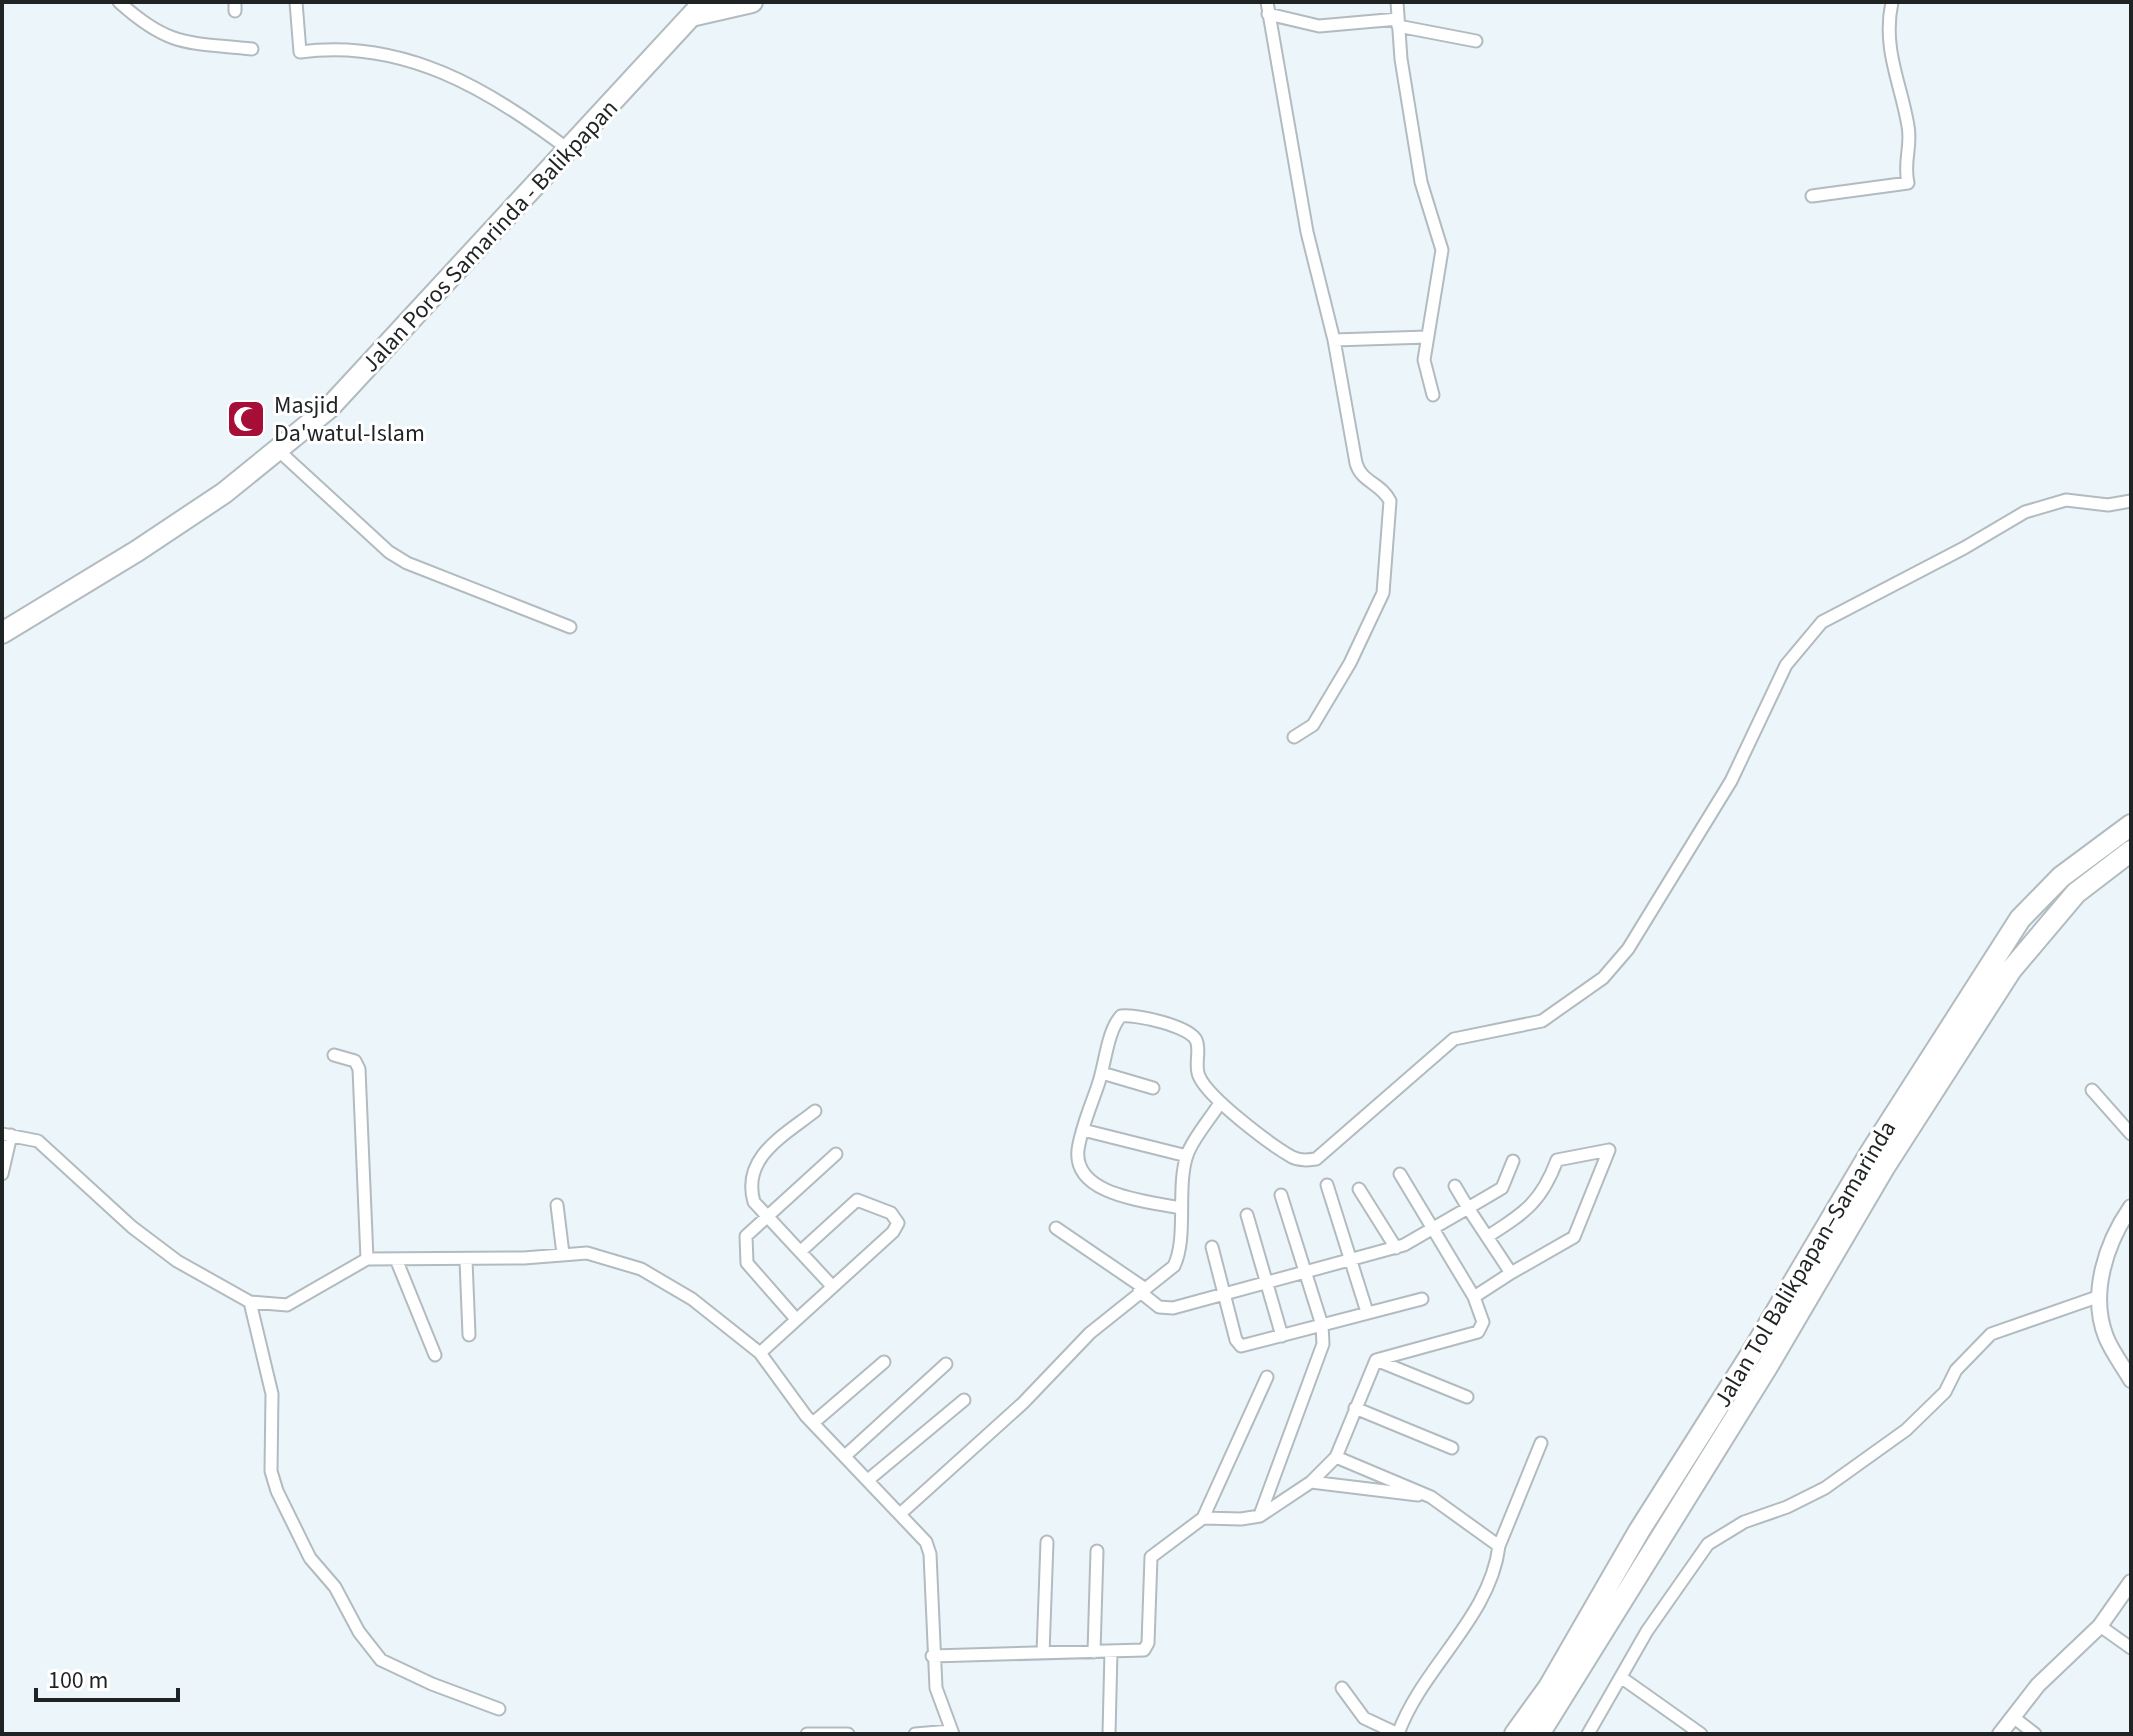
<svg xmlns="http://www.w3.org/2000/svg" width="2133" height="1736" font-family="'Source Sans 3',sans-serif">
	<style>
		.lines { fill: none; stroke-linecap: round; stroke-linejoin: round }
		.street-casing { stroke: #b2bbbf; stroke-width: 15 }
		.secondary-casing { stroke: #b2bbbf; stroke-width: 18 }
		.highway-casing { stroke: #b2bbbf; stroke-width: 24 }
		.street { stroke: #fff; stroke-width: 11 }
		.secondary { stroke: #fff; stroke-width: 14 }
		.highway { stroke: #fff; stroke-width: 20 }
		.labels { text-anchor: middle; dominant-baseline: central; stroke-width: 6; stroke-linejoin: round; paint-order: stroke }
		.street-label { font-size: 24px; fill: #1f2324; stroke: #fff }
		.poi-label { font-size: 24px; fill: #1f2324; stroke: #fff; text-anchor: start }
	</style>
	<rect width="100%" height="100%" fill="#ecf6fa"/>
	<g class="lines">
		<defs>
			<path id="street" d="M119,2C170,48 188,42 252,49
				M235,2V11
				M296,2L300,52C403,38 489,89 569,150
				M1267,2L1307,232L1334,340L1356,463C1361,482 1381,483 1390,501L1383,593L1350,663L1313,725L1294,737
				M1397,2L1401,59L1421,182L1442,250L1424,360L1433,395
				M1268,14L1319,26L1398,19
				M1398,26L1476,41
				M1812,196L1908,183C1903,162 1912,146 1908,126C1901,83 1882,49 1892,2
				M1334,340L1427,337
				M279,451L389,552L407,563L570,627
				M334,1055L355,1061L359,1069L367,1259
				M1102,1073L1153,1088
				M2092,1090L2131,1134
				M815,1111C785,1135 741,1157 754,1202L832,1286
				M1083,1130L1187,1156
				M2,1134L38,1141L132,1227L177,1261L250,1302L287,1305L367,1259L524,1258L587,1253L641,1269L692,1299L760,1353L806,1416L926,1542L930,1554L936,1688L953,1734
				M2,1174L11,1135
				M1400,1174L1474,1297L1511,1273
				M1327,1185L1367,1312
				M1455,1186L1468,1208L1502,1188L1513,1161
				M1359,1189L1396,1248
				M557,1205L563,1254
				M1180,1208C1148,1201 1073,1196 1078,1150C1081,1128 1091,1106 1098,1085C1105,1066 1107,1031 1121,1016C1136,1014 1189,1026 1196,1040C1201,1050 1194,1065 1199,1076C1208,1098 1271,1145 1292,1157C1300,1161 1308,1160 1316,1159L1454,1039L1542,1021L1603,978L1628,949L1731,781L1786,665L1822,622L1964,548L2025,512L2066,500L2108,505L2131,501
				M1247,1215L1282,1336
				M1056,1228L1144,1288
				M1487,1237C1524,1213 1541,1203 1557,1160L1609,1150
				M1212,1247L1236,1340L1241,1346L1422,1299
				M396,1259L435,1355
				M466,1260L469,1335
				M1139,1291L1159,1307L1173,1308L1404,1245L1468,1208L1511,1273L1574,1237L1609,1150
				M250,1302L272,1394L271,1471L277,1491L310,1558L335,1587L359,1632L381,1660L432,1684L499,1709
				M796,1319L747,1263L746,1236L836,1154
				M760,1353L893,1232L898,1223L891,1213L857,1200L801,1251
				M1376,1360L1467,1397
				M1355,1408L1452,1448
				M813,1423L884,1362
				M845,1456L946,1364
				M1336,1457L1431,1497L1499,1546C1490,1618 1422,1667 1398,1734L1364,1718L1342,1688
				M868,1480L964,1400
				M1311,1482L1418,1495
				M900,1514L1023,1403L1090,1333L1174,1266C1188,1237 1176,1188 1187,1155C1193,1138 1210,1119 1220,1103
				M1260,1515L1323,1344L1322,1325L1281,1195
				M1203,1518L1267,1377
				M1499,1546L1541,1443
				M2100,1626L2131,1648
				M1094,1652L1097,1551
				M1043,1653L1047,1542
				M932,1656L1144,1650L1148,1643L1151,1557L1203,1518L1241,1519L1260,1516L1311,1482L1336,1457L1376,1360L1478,1332L1483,1322L1474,1297
				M1622,1678L1701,1734
				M2013,1717L2035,1734
				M807,1734H848
				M915,1734L951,1731
				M1109,1734L1111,1651
				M1588,1734L1647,1631L1708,1544L1744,1522L1787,1507L1825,1488L1906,1430L1945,1392L1956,1370L1991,1334L2100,1296"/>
			<path id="secondary" d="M2131,1207C2106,1243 2089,1294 2106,1337C2112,1352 2123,1366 2131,1380
				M2000,1734L2038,1685L2100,1626L2131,1582"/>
			<path id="highway" d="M691,16L752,2
				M2,633L137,551L224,493L329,408L704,2
				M1515,1734L1549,1687L1639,1531L1750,1356L1869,1155L2020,919L2061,877L2131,825
				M1539,1734L1767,1367L1885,1166L2011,970L2076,893L2131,851"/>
		</defs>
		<use href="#street" class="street-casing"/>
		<use href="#secondary" class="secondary-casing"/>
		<use href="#highway" class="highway-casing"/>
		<use href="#street" class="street"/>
		<use href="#secondary" class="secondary"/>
		<use href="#highway" class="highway"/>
	</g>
	<defs>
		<symbol id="mosque-square" viewBox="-11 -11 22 22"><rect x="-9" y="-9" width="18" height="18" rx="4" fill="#a70e37" stroke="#fff"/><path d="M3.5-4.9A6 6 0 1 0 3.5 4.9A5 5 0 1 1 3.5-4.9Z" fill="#fff"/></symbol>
	</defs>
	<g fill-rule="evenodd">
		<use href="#mosque-square" x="224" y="397" width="44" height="44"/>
	</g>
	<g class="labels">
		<g class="street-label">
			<text transform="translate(490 236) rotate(-47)">Jalan Poros Samarinda - Balikpapan</text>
			<text transform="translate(1805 1264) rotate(-59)">Jalan Tol Balikpapan–Samarinda</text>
		</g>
		<g class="poi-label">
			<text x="274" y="405">Masjid<tspan x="274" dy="28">Da'watul-Islam</tspan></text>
		</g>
	</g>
	<rect width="2133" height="1736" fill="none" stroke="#1f2324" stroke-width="8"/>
	<path d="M36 1688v12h142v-12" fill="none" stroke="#1f2324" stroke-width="4"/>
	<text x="48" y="1688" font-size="24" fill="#1f2324" stroke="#ffffff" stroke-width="6" paint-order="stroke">100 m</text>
</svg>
